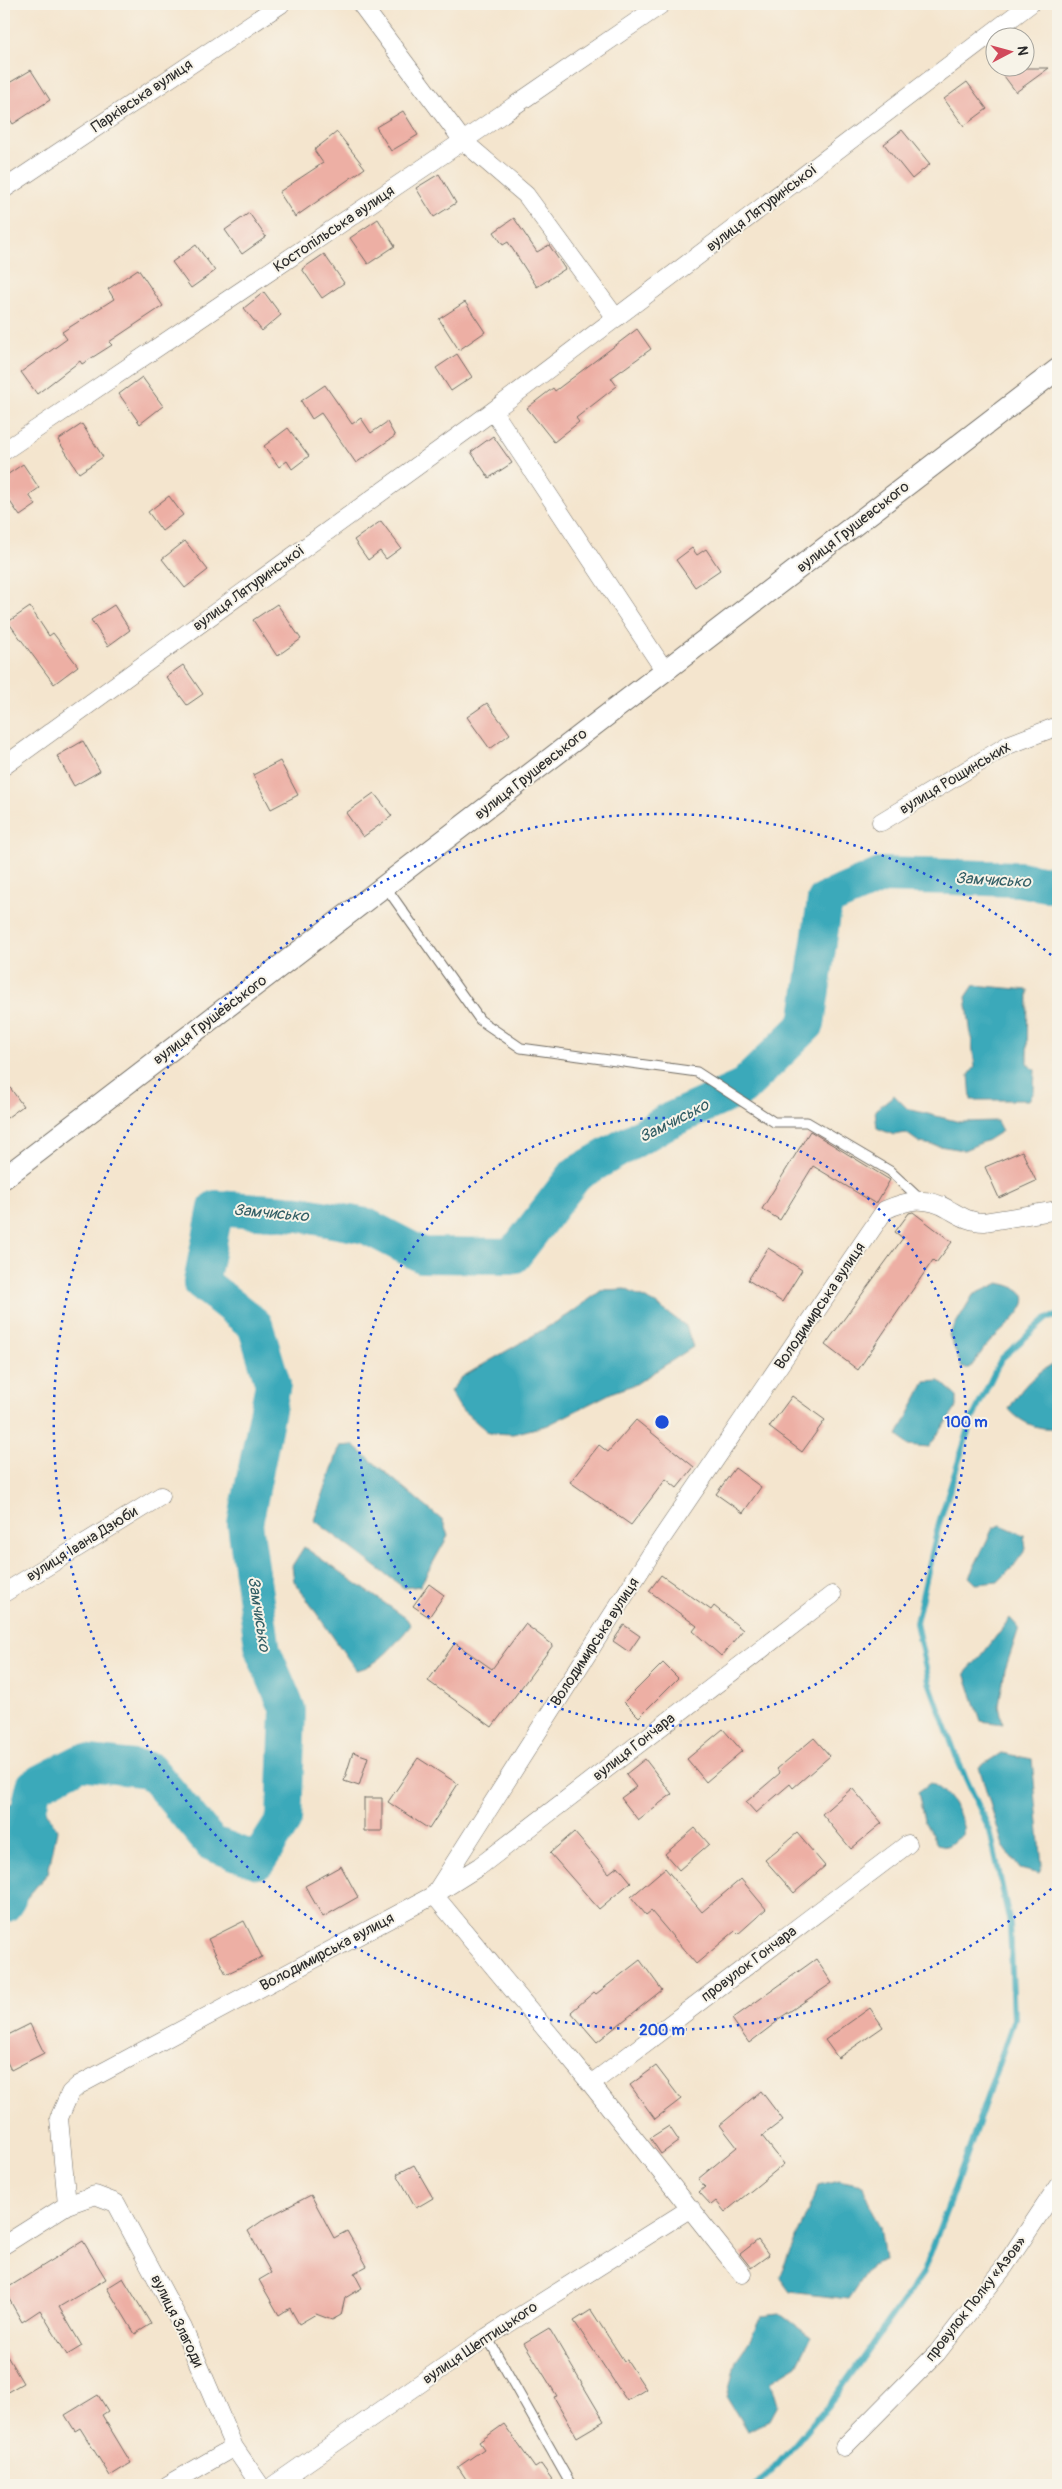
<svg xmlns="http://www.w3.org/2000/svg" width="1062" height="2489" font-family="Pangolin,sans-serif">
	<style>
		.water { fill: #3ba9ba; stroke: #336a72 }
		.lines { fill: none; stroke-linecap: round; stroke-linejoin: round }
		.stream { stroke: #3ba9ba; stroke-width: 6 }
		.river { stroke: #3ba9ba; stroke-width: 36 }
		.building { fill: #edafa4 }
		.service-casing { stroke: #716c64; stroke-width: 11 }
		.minor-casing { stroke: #716c64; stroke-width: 19 }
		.tertiary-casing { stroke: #716c64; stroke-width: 23 }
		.service { stroke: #fff; stroke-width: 9 }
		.minor { stroke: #fff; stroke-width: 18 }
		.tertiary { stroke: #fff; stroke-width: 21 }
		.ring { fill: none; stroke: #1d4ed8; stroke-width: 2.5; stroke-dasharray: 2.5 5 }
		.labels { text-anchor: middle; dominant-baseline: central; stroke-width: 4; stroke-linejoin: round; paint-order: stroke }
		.street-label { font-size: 15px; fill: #2b2b2b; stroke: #f7f3e8 }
		.water-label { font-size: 16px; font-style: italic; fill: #315d64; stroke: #f7f3e8 }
		.centre { fill: #1d4ed8; stroke: #f7f3e8; stroke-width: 2.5 }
		.ring-label { font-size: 15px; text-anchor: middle; font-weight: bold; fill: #1d4ed8; stroke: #f7f3e8; stroke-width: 4; stroke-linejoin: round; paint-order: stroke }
	</style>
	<rect width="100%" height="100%" fill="#f7f3e8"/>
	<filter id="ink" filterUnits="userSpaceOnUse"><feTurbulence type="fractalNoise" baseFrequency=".02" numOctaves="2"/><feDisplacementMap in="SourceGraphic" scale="10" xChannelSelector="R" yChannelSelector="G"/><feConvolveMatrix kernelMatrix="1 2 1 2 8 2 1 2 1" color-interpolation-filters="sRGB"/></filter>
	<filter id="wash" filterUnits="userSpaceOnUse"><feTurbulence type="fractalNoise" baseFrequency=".0096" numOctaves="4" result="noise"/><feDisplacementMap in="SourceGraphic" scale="20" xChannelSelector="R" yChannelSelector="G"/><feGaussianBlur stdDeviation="1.12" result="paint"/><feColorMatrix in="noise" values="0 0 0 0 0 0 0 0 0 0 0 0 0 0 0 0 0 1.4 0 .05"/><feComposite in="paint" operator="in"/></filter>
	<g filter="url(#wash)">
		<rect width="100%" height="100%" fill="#f4e5ce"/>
		<path class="water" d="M974,985L1028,990L1027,1063L1035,1070L1034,1092L1029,1100H971L969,1075L975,1067L966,997Z
			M894,1095L908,1109L960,1122L997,1121L1002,1131L988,1140L964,1150L920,1143L906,1133L894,1135L877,1128L875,1110Z
			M999,1283C1053,1293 1008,1323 989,1343C982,1350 977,1360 970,1368H962L949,1335L973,1295Z
			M625,1289L656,1304L686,1326L693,1347L636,1384L613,1392L548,1425L513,1434L489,1433L460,1408L450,1391L462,1377L568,1315L602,1290Z
			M1058,1361V1427C1041,1432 1019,1422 1009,1409C1022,1386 1035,1373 1058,1361Z
			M940,1381L957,1396V1407L929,1447L907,1445L898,1435L925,1382Z
			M353,1445L443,1521L448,1536L420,1586L404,1588L314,1520L340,1446Z
			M1001,1525L1024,1535L1026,1549L1013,1567L998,1582L976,1584L969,1577L993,1528Z
			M304,1547L406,1618L411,1625C397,1642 378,1667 356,1670L294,1581L292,1566Z
			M1010,1618L1019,1628L1005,1670L999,1705L1003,1724L981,1721L965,1673L982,1655Z
			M1001,1753L1032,1759L1042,1865L1039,1874L1020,1869L1003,1846L979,1767Z
			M930,1783C947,1789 966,1817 963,1835L947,1846L937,1844L924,1821L918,1792Z
			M34,1786L42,1793L44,1807L57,1830L48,1873L18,1908L4,1892V1810Z
			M838,2180L863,2185L872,2212L880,2226L885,2260L871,2265L848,2299L790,2292L779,2277L819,2185Z
			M780,2314L811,2337L797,2365L771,2381L778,2405L770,2420L747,2431L727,2398L736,2360L750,2340L761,2316Z"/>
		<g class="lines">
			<path class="stream" d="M756,2485L777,2465L835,2397L923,2273L963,2166L1014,2019L1010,1924L990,1831L958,1761L929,1682L916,1623L939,1523L972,1419L1001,1359L1047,1318L1058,1316"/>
			<path class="river" d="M4,1905L8,1899L34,1786L81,1762L150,1770L211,1843L258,1861L284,1820L288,1710L263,1651L245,1524L273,1384L255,1325L201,1282L216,1208L300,1214L366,1226L422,1255L513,1256L576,1174L666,1122L742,1088L807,1024L825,900L883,875L1019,879L1058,886"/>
		</g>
		<g id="blocks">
			<path class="building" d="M998,68H1049L1016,92Z
				M31,70L50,100L13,124L4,110V86Z
				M967,82L987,109L964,126L944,99Z
				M403,111L418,135L391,151L376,127Z
				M902,130L930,164L912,179L884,144Z
				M337,132L365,168L295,217L279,192L323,163L314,150Z
				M439,174L456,203L434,217L416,188Z
				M249,213L266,237L242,254L225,230Z
				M514,218L537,252L549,245L565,269L537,287L508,242L503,245L494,232Z
				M378,219L395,246L368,264L350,238Z
				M196,245L215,271L191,288L172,262Z
				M324,254L344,283L322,298L302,269Z
				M138,269L163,306L109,342L112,345L82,364L80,361L37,394L21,372L67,339L62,332L114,299L108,289Z
				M264,292L281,315L262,331L244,308Z
				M465,302L485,332L459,350L439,319Z
				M637,329L651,349L611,378L617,386L576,418L579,422L554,442L527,408L553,388L555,391Z
				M457,354L472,377L451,391L436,368Z
				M142,377L163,406L140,424L119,394Z
				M325,385L352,424L361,418L371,433L387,422L395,436L356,463L321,413L312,419L301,401Z
				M82,424L103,457L79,473L58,440Z
				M288,428L309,456L292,469L287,461L279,467L264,446Z
				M493,436L512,463L489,478L471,452Z
				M23,464L39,488L29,495L36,505L20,516L4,493V477Z
				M169,496L183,515L162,531L148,512Z
				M381,521L401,548L386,559L380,551L368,560L354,540Z
				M185,541L208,570L185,588L162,559Z
				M692,548L697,555L706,549L720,570L695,587L676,560Z
				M277,604L301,639L277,656L253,620Z
				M114,605L130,630L108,646L91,620Z
				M30,607L49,636L53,633L78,666L54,684L8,622Z
				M183,665L203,694L187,705L166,677Z
				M487,703L510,734L490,749L467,717Z
				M83,741L100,771L74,786L57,756Z
				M280,761L298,795L271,809L253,775Z
				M374,793L392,816L363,837L346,813Z
				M4,1079L23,1106L4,1120Z
				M810,1131L890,1180L876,1204L813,1166L780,1220L762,1209Z
				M1022,1151L1036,1181L999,1198L985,1167Z
				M913,1212L952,1242L936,1263L933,1260L858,1370L825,1345L903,1238L895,1232L909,1213Z
				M768,1248L802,1270L782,1302L748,1280Z
				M792,1396L825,1420L802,1452L769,1427Z
				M636,1420L694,1467L677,1488L666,1479L631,1525L570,1482L599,1445L608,1452Z
				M735,1468L761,1487L743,1513L716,1494Z
				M661,1575L711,1610L714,1606L743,1630L721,1656L693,1631L697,1626L649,1591Z
				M429,1584L444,1595L429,1617L413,1606Z
				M525,1624L553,1645L492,1727L428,1681L455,1643L492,1669Z
				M624,1625L640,1636L629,1652L613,1641Z
				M663,1663L678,1678L639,1717L624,1702Z
				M723,1729L742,1751L706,1782L687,1759Z
				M814,1738L830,1756L793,1788L790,1784L756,1813L746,1802L780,1773L777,1769Z
				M353,1752L368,1757L359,1786L344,1781Z
				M418,1758L458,1784L429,1829L388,1802Z
				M645,1759L672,1794L638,1820L621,1798L636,1787L626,1774Z
				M852,1788L882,1823L851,1849L822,1814Z
				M364,1798H382V1831H364Z
				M695,1828L709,1844L679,1870L665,1854Z
				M574,1832L609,1873L618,1866L631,1882L599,1909L550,1853Z
				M797,1833L825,1866L794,1893L765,1860Z
				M341,1866L358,1897L323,1917L305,1886Z
				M665,1868L702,1912L741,1879L766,1909L738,1934L735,1931L696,1964L651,1911L646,1915L631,1897Z
				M244,1921L262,1957L226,1974L208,1939Z
				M816,1959L832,1983L777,2020L778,2021L749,2043L732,2019Z
				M640,1960L662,1990L597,2042L571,2012L594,1992L596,1994Z
				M870,2008L883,2027L838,2058L825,2040Z
				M30,2024L44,2053L11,2070L4,2056V2037Z
				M656,2066L681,2099L655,2119L630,2085Z
				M761,2091L783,2120L762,2136L784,2164L725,2212L716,2201L711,2205L699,2192L705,2187L698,2179L737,2147L720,2125Z
				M669,2126L679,2141L661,2154L650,2138Z
				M414,2165L433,2198L416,2208L397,2174Z
				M311,2195L334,2238L347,2231L367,2266L354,2273L362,2288L345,2298L341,2315L332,2320L316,2314L299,2324L290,2308L279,2315L259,2280L271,2273L248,2231L266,2218Z
				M758,2240L769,2255L751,2268L740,2254Z
				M83,2241L106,2279L59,2307L82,2346L67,2355L40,2310L22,2322L4,2290Z
				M123,2278L151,2324L135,2334L107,2288Z
				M591,2310L624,2361L627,2360L646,2389L627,2401L574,2321Z
				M549,2328L604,2421L577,2437L554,2397L557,2396L524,2343Z
				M4,2351L23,2383L4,2394Z
				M98,2395L108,2411L102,2415L131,2463L110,2476L80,2428L75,2431L65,2415Z
				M504,2424L535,2468L541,2464L556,2485H470L458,2467L484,2449L479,2442Z"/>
		</g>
	</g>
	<g filter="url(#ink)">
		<use href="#blocks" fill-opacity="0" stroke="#716c64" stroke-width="1"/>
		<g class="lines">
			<defs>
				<path id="service" d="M385,886L480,1020L521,1048L697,1072L774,1122H807L890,1171L920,1199
					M487,2337L571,2485"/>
				<path id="minor" d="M361,4L463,141L526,195L616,318
					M4,189L281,4
					M493,411L665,671
					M4,451L463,141L662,4
					M4,766L493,411L1030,4
					M881,822L1008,745L1058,726
					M4,1593L161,1496
					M591,2084L908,1844
					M67,2205L95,2195L116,2203L183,2328L234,2447L260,2485
					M4,2245L67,2205L59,2118L70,2093L79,2085L434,1895L651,1554L885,1210C907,1200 926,1196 948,1209C961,1216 969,1222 984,1222L1058,1210
					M742,2274L591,2084L434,1895L480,1866L832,1595
					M844,2447L937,2353L1004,2267L1058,2186
					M168,2485L234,2447
					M274,2485L487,2337L691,2208"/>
				<path id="tertiary" d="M4,1178L1058,369"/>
			</defs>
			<use href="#service" class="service-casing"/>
			<use href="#minor" class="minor-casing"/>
			<use href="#tertiary" class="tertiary-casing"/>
			<use href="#service" class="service"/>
			<use href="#minor" class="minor"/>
			<use href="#tertiary" class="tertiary"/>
		</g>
	</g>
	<g class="ring">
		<circle cx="662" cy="1422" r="304"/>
		<path d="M1057 1884A608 608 0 1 1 1057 960"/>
	</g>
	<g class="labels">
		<g class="street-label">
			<text transform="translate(142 96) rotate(-34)">Парківська вулиця</text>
			<text transform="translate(762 208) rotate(-37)">вулиця Лятуринської</text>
			<text transform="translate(334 229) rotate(-34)">Костопільська вулиця</text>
			<text transform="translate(853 527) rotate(-38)">вулиця Грушевського</text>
			<text transform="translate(249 588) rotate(-36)">вулиця Лятуринської</text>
			<text transform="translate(531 774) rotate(-38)">вулиця Грушевського</text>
			<text transform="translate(955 778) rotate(-31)">вулиця Рощинських</text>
			<text transform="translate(210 1020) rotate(-37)">вулиця Грушевського</text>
			<text transform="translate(820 1306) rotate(-56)">Володимирська вулиця</text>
			<text transform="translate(82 1544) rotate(-32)">вулиця Івана Дзюби</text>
			<text transform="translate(595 1642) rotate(-57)">Володимирська вулиця</text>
			<text transform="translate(634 1747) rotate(-38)">вулиця Гончара</text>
			<text transform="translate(327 1952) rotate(-28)">Володимирська вулиця</text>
			<text transform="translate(749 1964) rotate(-37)">провулок Гончара</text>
			<text transform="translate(976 2299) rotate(-52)">провулок Полку «Азов»</text>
			<text transform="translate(177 2321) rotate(64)">вулиця Злагоди</text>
			<text transform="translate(480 2343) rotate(-34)">вулиця Шептицького</text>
		</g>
		<g class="water-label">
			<text transform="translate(993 880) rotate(3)">Замчисько</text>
			<text transform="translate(674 1121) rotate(-27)">Замчисько</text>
			<text transform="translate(271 1213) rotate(5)">Замчисько</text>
			<text transform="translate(259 1614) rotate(81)">Замчисько</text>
		</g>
	</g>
	<circle cx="662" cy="1422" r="8" class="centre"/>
	<g class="ring-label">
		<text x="966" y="1427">100 m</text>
		<text x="662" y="2035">200 m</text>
	</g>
	<rect width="1062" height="2489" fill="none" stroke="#f7f3e8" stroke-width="20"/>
	<g transform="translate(1010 52) rotate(84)"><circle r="24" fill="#f7f3e8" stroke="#a5a39c"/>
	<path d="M0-4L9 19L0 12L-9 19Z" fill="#d1495b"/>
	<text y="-8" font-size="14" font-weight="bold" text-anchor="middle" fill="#2b2b2b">N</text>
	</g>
</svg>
